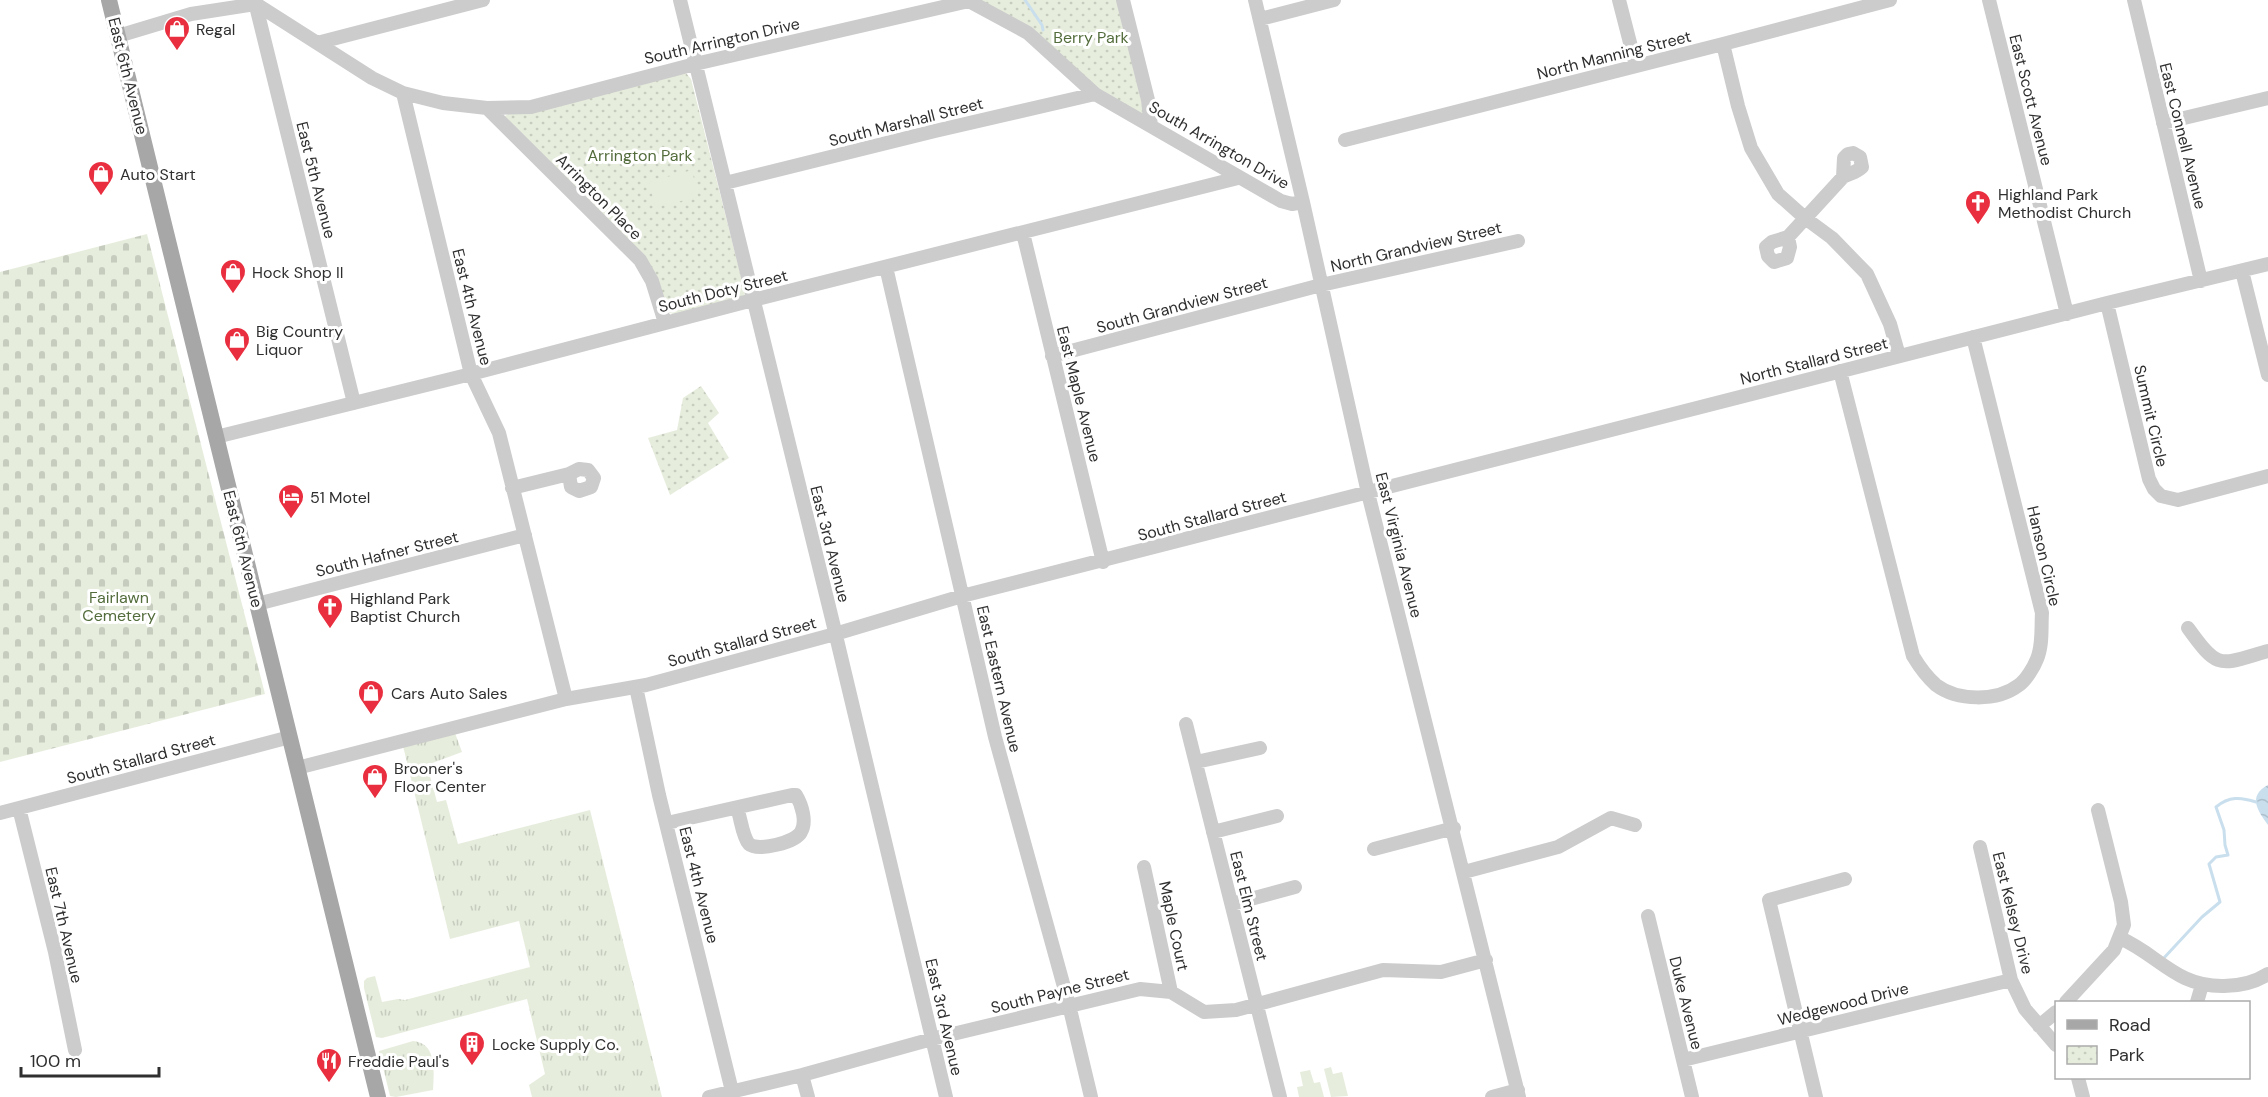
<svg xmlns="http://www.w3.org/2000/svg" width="2268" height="1097" font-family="'DM Sans',sans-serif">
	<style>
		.grass { fill: url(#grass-tufts) }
		.cemetery { fill: url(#cemetery-stones) }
		.park { fill: url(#park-dots) }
		.garden { fill: #e6eddd }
		.water { fill: url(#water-waves) }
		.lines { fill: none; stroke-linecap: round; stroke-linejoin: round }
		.stream { stroke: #c9dfed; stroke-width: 3 }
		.minor { stroke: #ccc; stroke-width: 14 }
		.major { stroke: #a7a7a7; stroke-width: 16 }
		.labels { text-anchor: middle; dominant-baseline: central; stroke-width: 6; stroke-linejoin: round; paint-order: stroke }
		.poi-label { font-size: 16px; fill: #2f2f2f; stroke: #fff; text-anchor: start }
		.park-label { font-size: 16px; fill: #536c3b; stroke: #fff }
		.street-label { font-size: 16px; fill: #2f2f2f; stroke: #fff }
	</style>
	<defs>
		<pattern id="grass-tufts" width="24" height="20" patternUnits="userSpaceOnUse" patternTransform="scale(1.5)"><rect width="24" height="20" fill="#e6eddd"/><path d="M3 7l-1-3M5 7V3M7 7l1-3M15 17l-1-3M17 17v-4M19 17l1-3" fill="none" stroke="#c6ccbe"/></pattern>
		<pattern id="cemetery-stones" width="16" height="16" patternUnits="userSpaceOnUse" patternTransform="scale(1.5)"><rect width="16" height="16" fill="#e6eddd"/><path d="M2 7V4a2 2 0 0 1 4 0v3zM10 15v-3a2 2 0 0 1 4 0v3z" fill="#c6ccbe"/></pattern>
		<pattern id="park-dots" width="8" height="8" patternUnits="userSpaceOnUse" patternTransform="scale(1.5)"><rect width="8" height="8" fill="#e6eddd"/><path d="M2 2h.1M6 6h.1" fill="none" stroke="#c6ccbe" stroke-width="1.8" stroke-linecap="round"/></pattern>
		<pattern id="water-waves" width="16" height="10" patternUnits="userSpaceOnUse" patternTransform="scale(1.5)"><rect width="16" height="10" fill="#c9dfed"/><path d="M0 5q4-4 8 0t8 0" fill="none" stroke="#adc0cc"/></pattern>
	</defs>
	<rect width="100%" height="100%" fill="#fff"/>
	<path class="grass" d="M455,733L462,752L427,765L437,802L446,800L458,844L590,810L662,1097H532L529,1085L545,1074L527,999L382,1038L376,1037L364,988V981L367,978L375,976L382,1002L398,999L405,1000L530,967L519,921L450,939L403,746Z
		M413,1041C437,1043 434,1071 433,1090L396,1097L390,1096L379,1051Z"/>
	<path class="cemetery" d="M147,234L265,694L0,762V272Z"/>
	<path class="park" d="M976,0H1119L1146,123L1098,92Z
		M686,73L691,79L746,296L675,315L666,311L661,293L505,119V116L510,113Z
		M701,386L719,413L708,423L729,458L670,495L648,438L677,430L683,398Z"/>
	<path class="garden" d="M692,170L698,197L655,207L649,182Z
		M1331,1067L1333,1074L1342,1072L1348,1096L1331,1097L1324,1069Z
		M1310,1070L1314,1083L1320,1082L1324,1097H1299L1297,1087L1303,1086L1300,1072Z"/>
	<path class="water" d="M2268,785V825C2258,811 2247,796 2268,785Z"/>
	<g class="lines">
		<path class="stream" d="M1025,0L1042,25L1043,30
			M2162,960L2202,917L2220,902L2209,864L2216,857L2228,855L2225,845L2224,830L2216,807C2229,796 2241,797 2256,802"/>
		<path class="minor" d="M680,0L832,619L946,1097
			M1123,0L1148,100L1151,126
			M1255,0L1303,202L1368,493L1519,1097
			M1619,0L1636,66
			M1989,0L2067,314
			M2134,0L2201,281
			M255,2L354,403
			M1260,19L1334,0
			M118,36L191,14L256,4L372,78L403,93L443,103L487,108L531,107L695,64L969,1L1028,33L1095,94L1281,201L1292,204L1303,202
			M317,43L483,0
			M1723,44L1738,106L1751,148L1778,194L1805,218L1832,238L1867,274L1890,324L1899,356
			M403,93L471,374L499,433L566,699
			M487,108L640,260L652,281L665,323
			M2163,123L2268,98
			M1345,140L1723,44L1890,0
			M1853,153L1860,157L1862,167C1856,173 1850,173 1843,177L1844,158L1848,154Z
			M725,183L935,131L1095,94
			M1023,233L1103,562
			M1788,237L1772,242L1766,247L1768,256L1774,262L1787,258L1790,247L1788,237L1843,177
			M886,267L995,737L1069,1005L1091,1097
			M2242,271L2268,375
			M2107,303L2149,479L2154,489L2161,496L2178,500L2268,476
			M1052,356L1321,285L1518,241
			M1840,371L1913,656C1919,666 1927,677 1936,685C1957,701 1997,702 2019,685C2026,680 2034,667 2037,659C2043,645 2041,627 2042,613L1973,337
			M216,437L471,374L753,300L1238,178
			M579,469L588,470L594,478L591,487L579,491L571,487L569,474Z
			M512,488L569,474
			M257,604L525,535
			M2188,628C2219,671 2219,665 2268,651
			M636,687L659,795L732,1091
			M1186,724L1280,1097
			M1196,762L1260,748
			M297,768L566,699L646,685L835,634L962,596L2107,303L2268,264
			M19,808L55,952L75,1050
			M0,813L290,737
			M667,823L792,795H796C802,805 807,822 801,832C796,842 758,852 749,844C742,836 741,818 737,808
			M1213,832L1277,816
			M1980,847L2011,980L2025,1009L2056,1045
			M1374,849L1454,828
			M1144,867L1171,992
			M1464,872L1558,847L1611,818L1635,825
			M1232,904L1295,887
			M1648,916L1692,1097
			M2120,938C2159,955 2176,987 2224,986C2241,986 2254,983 2268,974
			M2066,1002L2114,950L2124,925L2121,902L2098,810
			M2197,1002L2202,985
			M2039,1026L2056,1012
			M1683,1060L2011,980
			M802,1075L808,1097
			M2078,1078L2083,1097
			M709,1097L802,1075L932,1039L1140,989L1171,992L1204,1012L1236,1010L1383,970L1441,972L1486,960
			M1492,1097L1518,1090
			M1816,1097L1769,900L1845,879"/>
		<path class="major" d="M109,0L378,1097"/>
	</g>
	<defs>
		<symbol id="shop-pin" viewBox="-11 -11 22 30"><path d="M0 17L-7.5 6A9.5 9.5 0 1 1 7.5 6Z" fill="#e92f3f" stroke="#fff"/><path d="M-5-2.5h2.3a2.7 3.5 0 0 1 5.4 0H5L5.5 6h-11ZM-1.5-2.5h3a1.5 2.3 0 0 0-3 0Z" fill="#fff"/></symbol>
		<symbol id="church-pin" viewBox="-11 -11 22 30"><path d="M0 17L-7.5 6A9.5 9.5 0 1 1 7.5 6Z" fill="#e92f3f" stroke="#fff"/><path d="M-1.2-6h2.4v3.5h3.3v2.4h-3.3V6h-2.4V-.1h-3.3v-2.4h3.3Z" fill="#fff"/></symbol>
		<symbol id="hotel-pin" viewBox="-11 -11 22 30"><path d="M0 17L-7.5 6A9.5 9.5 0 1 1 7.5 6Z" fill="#e92f3f" stroke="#fff"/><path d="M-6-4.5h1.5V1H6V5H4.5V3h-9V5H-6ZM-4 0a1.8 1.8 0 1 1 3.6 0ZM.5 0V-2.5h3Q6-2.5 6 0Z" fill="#fff"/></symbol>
		<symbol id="building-pin" viewBox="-11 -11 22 30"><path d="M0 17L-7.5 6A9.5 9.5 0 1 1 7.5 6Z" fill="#e92f3f" stroke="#fff"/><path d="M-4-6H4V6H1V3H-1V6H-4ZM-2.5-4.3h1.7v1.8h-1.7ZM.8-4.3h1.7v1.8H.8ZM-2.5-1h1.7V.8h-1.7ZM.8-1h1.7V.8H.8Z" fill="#fff"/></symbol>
		<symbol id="restaurant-pin" viewBox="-11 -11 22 30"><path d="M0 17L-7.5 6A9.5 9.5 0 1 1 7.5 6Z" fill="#e92f3f" stroke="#fff"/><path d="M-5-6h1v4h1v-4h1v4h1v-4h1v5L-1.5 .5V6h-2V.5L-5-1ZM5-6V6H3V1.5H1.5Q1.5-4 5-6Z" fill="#fff"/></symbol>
	</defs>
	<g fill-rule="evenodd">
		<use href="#shop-pin" x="162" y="14" width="30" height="40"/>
		<use href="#shop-pin" x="86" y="159" width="30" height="40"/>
		<use href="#church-pin" x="1963" y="188" width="30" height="40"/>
		<use href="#shop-pin" x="218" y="257" width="30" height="40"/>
		<use href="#shop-pin" x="222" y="325" width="30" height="40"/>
		<use href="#hotel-pin" x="276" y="482" width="30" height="40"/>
		<use href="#church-pin" x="315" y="592" width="30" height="40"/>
		<use href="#shop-pin" x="356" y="678" width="30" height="40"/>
		<use href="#shop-pin" x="360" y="762" width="30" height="40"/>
		<use href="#building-pin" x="457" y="1029" width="30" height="40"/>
		<use href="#restaurant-pin" x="314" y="1046" width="30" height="40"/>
	</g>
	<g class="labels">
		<g class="poi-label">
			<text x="196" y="29">Regal</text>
			<text x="120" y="174">Auto Start</text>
			<text x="1998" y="194">Highland Park<tspan x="1998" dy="18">Methodist Church</tspan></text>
			<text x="252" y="272">Hock Shop II</text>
			<text x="256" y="331">Big Country<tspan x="256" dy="18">Liquor</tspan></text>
			<text x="310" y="497">51 Motel</text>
			<text x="350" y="598">Highland Park<tspan x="350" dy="18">Baptist Church</tspan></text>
			<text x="391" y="693">Cars Auto Sales</text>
			<text x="394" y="768">Brooner's<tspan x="394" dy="18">Floor Center</tspan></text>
			<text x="492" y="1044">Locke Supply Co.</text>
			<text x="348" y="1061">Freddie Paul's</text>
		</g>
		<g class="park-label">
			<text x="1091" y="37">Berry Park</text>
			<text x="640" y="155">Arrington Park</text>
			<text x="119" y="597">Fairlawn<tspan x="119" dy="18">Cemetery</tspan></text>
		</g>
		<g class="street-label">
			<text transform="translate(722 41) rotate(-13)">South Arrington Drive</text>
			<text transform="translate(1614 55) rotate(-14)">North Manning Street</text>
			<text transform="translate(128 76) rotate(76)">East 6th Avenue</text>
			<text transform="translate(2031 100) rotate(76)">East Scott Avenue</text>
			<text transform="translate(906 122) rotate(-14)">South Marshall Street</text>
			<text transform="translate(2183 136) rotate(76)">East Connell Avenue</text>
			<text transform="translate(1219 145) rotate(30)">South Arrington Drive</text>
			<text transform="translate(316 180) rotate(76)">East 5th Avenue</text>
			<text transform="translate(599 197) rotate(45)">Arrington Place</text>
			<text transform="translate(1416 247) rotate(-13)">North Grandview Street</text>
			<text transform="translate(723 291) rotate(-14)">South Doty Street</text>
			<text transform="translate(1182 305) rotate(-15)">South Grandview Street</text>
			<text transform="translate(472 307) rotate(76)">East 4th Avenue</text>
			<text transform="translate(1814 361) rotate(-14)">North Stallard Street</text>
			<text transform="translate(1079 394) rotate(76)">East Maple Avenue</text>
			<text transform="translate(2151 416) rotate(77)">Summit Circle</text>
			<text transform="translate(1212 516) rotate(-15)">South Stallard Street</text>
			<text transform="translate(830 544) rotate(76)">East 3rd Avenue</text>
			<text transform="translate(1399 545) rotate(76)">East Virginia Avenue</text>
			<text transform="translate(243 549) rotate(76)">East 6th Avenue</text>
			<text transform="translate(387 554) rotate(-14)">South Hafner Street</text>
			<text transform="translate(2044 556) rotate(77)">Hanson Circle</text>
			<text transform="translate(742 642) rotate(-15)">South Stallard Street</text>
			<text transform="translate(999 679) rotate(77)">East Eastern Avenue</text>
			<text transform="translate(141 759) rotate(-15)">South Stallard Street</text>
			<text transform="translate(699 885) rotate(76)">East 4th Avenue</text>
			<text transform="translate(1249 906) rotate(76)">East Elm Street</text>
			<text transform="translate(2013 913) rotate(76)">East Kelsey Drive</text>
			<text transform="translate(64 925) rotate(77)">East 7th Avenue</text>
			<text transform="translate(1174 926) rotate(78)">Maple Court</text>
			<text transform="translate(1060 991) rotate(-14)">South Payne Street</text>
			<text transform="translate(1686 1003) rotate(76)">Duke Avenue</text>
			<text transform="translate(1843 1004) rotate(-14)">Wedgewood Drive</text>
			<text transform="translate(944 1017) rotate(77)">East 3rd Avenue</text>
		</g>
	</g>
	<rect x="2055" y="1001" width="195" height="78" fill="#ffffff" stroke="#acacac" stroke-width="1.5"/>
	<rect x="2067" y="1020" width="30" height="9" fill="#a7a7a7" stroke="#acacac" stroke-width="1.5"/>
	<text x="2109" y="1031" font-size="18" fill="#2f2f2f">Road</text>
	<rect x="2067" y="1046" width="30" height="18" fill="url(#park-dots)" stroke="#acacac" stroke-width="1.5"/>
	<text x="2109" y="1061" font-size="18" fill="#2f2f2f">Park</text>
	<path d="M21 1067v9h138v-9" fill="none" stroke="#2f2f2f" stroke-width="3"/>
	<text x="30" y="1067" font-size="18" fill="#2f2f2f" stroke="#ffffff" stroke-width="4.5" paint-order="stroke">100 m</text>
</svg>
